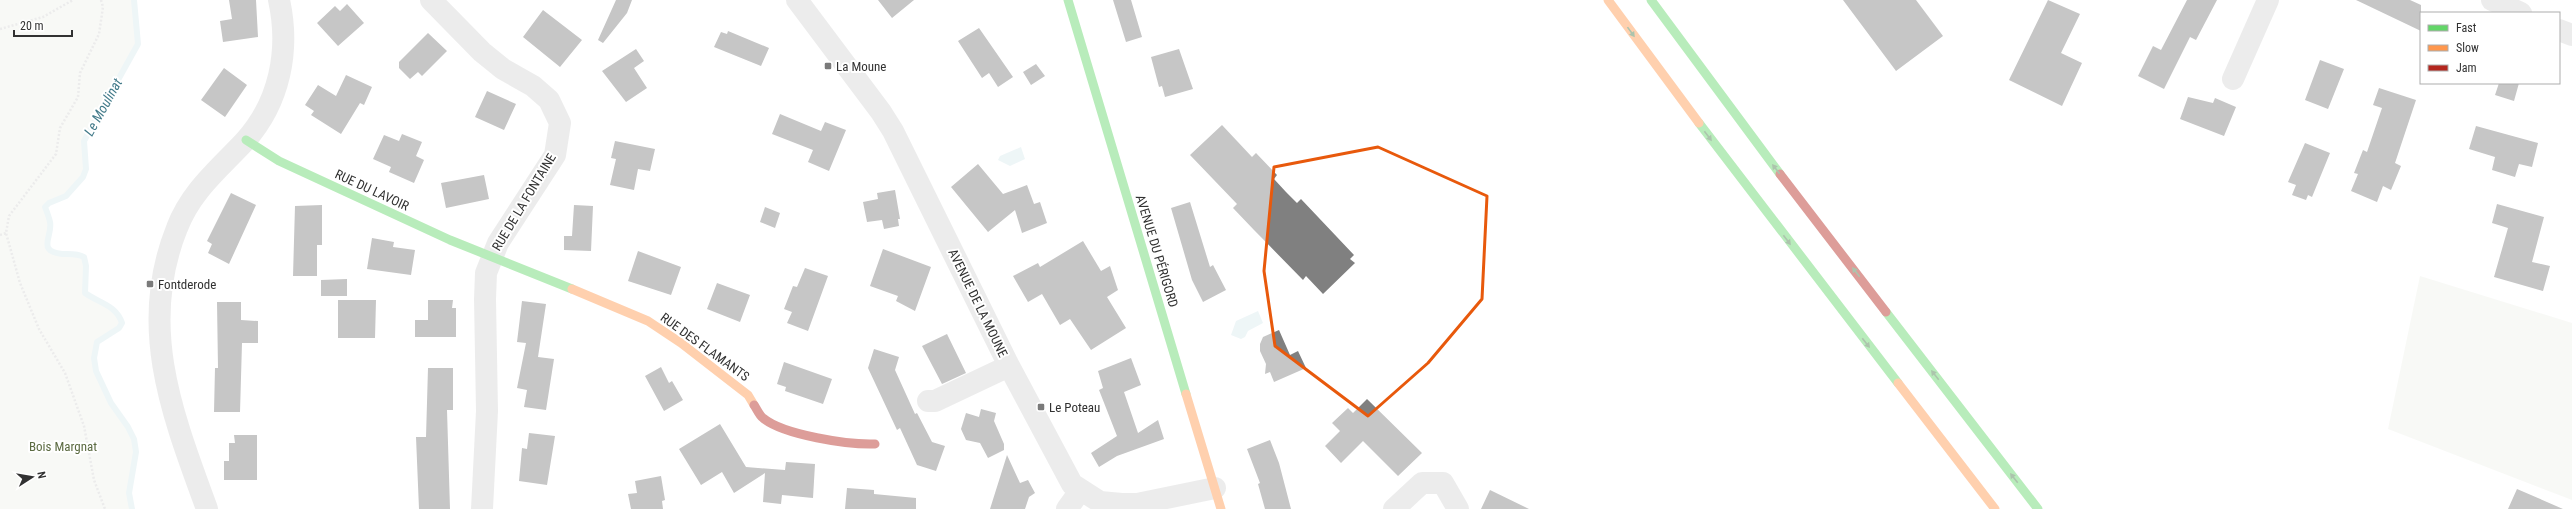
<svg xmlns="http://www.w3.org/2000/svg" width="2572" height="509" font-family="'Roboto Condensed',sans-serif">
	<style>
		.green { fill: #f0f2ec }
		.water { fill: #daeaee }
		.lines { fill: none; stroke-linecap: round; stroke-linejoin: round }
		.stream { stroke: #daeaee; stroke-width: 6 }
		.building { fill: #808080 }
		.path { stroke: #d4d4d4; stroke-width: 2.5; stroke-dasharray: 2 2; stroke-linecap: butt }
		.street { stroke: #d6d6d6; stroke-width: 22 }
		.fast { stroke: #63d668; stroke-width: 9 }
		.slow { stroke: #ff974d; stroke-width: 9 }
		.jam { stroke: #b3261e; stroke-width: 9 }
		.oneway { fill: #487c4a }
		.marked { fill: none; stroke: #e8590c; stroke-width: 3; stroke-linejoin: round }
		.poi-dot { fill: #7a7a7a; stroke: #fff; stroke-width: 1.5 }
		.labels { text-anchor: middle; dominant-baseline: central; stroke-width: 4; stroke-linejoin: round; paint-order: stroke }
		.poi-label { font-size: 13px; fill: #323232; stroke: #fff; text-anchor: start }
		.street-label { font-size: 13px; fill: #323232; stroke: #fff }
		.park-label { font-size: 13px; fill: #5c6b42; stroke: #fff }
		.water-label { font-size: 14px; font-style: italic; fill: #427a89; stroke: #fff }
	</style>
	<rect width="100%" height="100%" fill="#fff"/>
	<path class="green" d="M0,0H134L138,44L84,141L86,169L83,177L66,196L49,203L45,207C47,212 49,217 50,222C52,236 36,251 62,254C69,254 77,253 84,257L86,266L85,293C99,303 116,305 122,323L119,328L97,342L94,358L96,371L111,403L128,427L134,439L136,452L129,493L132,509H0Z
		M2420,276L2572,323V500L2388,429Z"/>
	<path class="water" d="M1021,147L1025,159L1010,166L998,160L1000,156Z
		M1258,311L1263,323L1248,331L1245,337L1241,339L1231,335L1236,321Z"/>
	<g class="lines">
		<path class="stream" d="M132,509L129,493L136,452L134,439L128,427L111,403L96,371L94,358L97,342L119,328L122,323C116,305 99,303 85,293L86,266L84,257C77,253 69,254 62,254C36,251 53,236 50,222C49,217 47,212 45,207L49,203L66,196L83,177L86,169L84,141L138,44L134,0"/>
	</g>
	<path class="building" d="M229,0H256L258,37L223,42L220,21L232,19Z
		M616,0H632L627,13L603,43L598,40Z
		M878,0H914L892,18Z
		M1113,0H1131L1142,37L1126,42Z
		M1843,0H1916L1943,36L1896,71Z
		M2048,0L2080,14L2061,53L2082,63L2062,106L2009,80Z
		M2187,0H2217L2196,40L2190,37L2164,89L2138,76L2153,46L2161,50Z
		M2356,0H2410L2421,5V31Z
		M347,4L364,23L338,46L317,23L335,6L340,11Z
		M543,10L582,40L560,67L523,37Z
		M979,28L1013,77L998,87L989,73L982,78L958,41Z
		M728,31L769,48L761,66L714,47L721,32L727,34Z
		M428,33L447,51L422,76L418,72L410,79L399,68V62Z
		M636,49L644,61L634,68L647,88L626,102L602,71Z
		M1179,49L1193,89L1165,97L1162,86L1159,87L1151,57Z
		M2320,60L2344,69L2328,109L2305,100Z
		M1036,64L1045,76L1031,85L1023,72Z
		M224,68L247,85L225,117L201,100Z
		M346,75L372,87L364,105L360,103L341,134L311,115L314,111L305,105L318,85L336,96Z
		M2499,83H2519L2514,101L2495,95Z
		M2379,88L2416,100L2395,163L2401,166L2391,190L2383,186L2377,202L2351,191L2358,174L2354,173L2363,150L2367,152L2382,108L2373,105Z
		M487,91L516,104L504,130L475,117Z
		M2188,97L2213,103L2215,98L2236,107L2224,136L2180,119Z
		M780,114L821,131L825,122L846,130L829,171L808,162L813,150L772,134Z
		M1222,125L1252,157L1256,153L1277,175L1274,179L1286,192L1297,203L1301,199L1354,255L1350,259L1355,263L1323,294L1306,276L1303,280L1254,230L1233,208L1237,204L1190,155Z
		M2476,126L2538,143L2532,167L2519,164L2515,177L2492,170L2495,157L2469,149Z
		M402,134L422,142L416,156L424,160L414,183L389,172L391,167L373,159L384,135L399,141Z
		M615,141L655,149L650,171L638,169L634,190L610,185L616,159L611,158Z
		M2305,143L2330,153L2312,197L2308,195L2306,200L2292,195L2296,185L2288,182Z
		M978,164L1003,194L1027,185L1034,204L1040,202L1047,223L1022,233L1015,210L988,232L951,187Z
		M484,175L489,199L446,208L441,183Z
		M895,190L900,219H898L899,226L884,229L882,220L867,222L863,202L878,199L877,193Z
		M231,193L256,205L229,264L208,253L212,244L207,241Z
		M1190,202L1210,267L1213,265L1226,290L1203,302L1192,280L1171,208Z
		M2497,204L2544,217L2532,262L2550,266L2543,291L2494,277L2508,228L2492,223Z
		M322,205V245H317V276H293L295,206Z
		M574,205L593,206L591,251L564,250V236H572Z
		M765,207L780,213L775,228L760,222Z
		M372,238L394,242L393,247L415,250L411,275L367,269Z
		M1083,241L1101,271L1110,266L1118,290L1107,297L1126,328L1091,350L1070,319L1060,325L1042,294L1028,302L1013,276L1038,263L1040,267Z
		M883,249L931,267L915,311L896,301L898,296L870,286Z
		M638,251L681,267L671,295L628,281Z
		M805,268L828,276L808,331L787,323L792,312L784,309L793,286L797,287Z
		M347,279V296H321V280Z
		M717,283L750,295L740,322L707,309Z
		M338,300H376L375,338H338Z
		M428,300H453L452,308H456V337H415V320H428Z
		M522,301L546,304L538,357L554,359L546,410L524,407L527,390L517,388L526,343L517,342Z
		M217,302H241V320L258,321V343H242L240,412H214L215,368H218Z
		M1279,330L1290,355L1298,351L1306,368L1274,382L1270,372L1265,374L1266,364L1260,351V344L1263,337Z
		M947,334L966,373L942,384L922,346Z
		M874,349L899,357L895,370L915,414L917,413L932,442L945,446L936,471L917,465L900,428L897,430L868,368Z
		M1131,358L1141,385L1124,392L1138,433L1158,420L1164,439L1117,456L1099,467L1091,453L1117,436L1099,390L1103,388L1098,371Z
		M784,362L832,379L823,404L785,391L786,387L777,384Z
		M661,367L669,383L672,381L683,400L664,411L645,376Z
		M428,368H453V410H447L450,509H419L416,437H426Z
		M1367,399L1422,453L1398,476L1363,441L1341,463L1325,446L1340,431L1332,423L1348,408L1353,413Z
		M981,409L996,413L994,421L1004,444V450L988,458L980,443L966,440L961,429L966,413L979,417Z
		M720,424L746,467L785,470L786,462L815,464L813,498L782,495L781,504L763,502L765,473L734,493L722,472L701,485L679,449Z
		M529,433L555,436L547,485L519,481L522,448L527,449Z
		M234,435H257V480H224V461H229V443H235Z
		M1270,440L1279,463L1291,509H1265L1258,484L1260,483L1247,449Z
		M1007,455L1020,483L1028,480L1035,493L1029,497L1025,509H990Z
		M661,476L665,500L662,501L663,509H631L628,494L637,493L635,481Z
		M847,488L874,490V494L916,498V509H845Z
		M2517,489L2563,509H2508Z
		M1490,490L1529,509H1481Z"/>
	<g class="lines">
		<path class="path" d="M101,0L103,7L99,34L80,73L78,97L60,128L56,154L9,216L6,233L20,283L39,329L65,373L84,426L94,480L105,509
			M0,29L43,17L73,0
			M0,235L6,233"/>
		<path class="street" d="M431,0L482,52L503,69L533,86L549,100L560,123L555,155L498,243L486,273L485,299L487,411L482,509
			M797,0L881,112L893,131L1009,366L1072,484L1100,502L1122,504H1137L1215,488
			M2492,0L2521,13
			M2559,30L2572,35
			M2233,79L2268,0
			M928,401H935L1009,366
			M207,509C173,416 137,327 177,228C191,191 219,169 245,141C280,102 290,50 279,0
			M1067,509L1080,491
			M1394,509L1422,483H1443L1458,509"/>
		<path class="fast" d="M1068,0L1186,394
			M1651,0L1780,174
			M1699,123L1898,383
			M246,140L279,161L450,240L572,289
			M1886,312L2038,509"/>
		<path class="slow" d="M1608,0L1699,123
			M572,289L648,321L681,343L748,395L754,405
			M1898,383L1995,509
			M1186,394L1221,509"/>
		<path class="jam" d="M1780,174L1886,312
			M754,405C757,409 759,415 763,418C783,435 849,445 875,444"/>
	</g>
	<defs><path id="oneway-solid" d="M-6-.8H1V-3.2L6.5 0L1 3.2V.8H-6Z"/></defs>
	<g class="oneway">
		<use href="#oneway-solid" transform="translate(1631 32) rotate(54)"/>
		<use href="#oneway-solid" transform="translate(1708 136) rotate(53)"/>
		<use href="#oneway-solid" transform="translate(1776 169) rotate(-128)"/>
		<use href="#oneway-solid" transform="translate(1787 240) rotate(53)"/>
		<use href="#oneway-solid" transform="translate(1856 272) rotate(-128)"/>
		<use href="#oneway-solid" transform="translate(1866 343) rotate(52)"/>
		<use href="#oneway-solid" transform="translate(1935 375) rotate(-128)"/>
		<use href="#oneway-solid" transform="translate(2014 478) rotate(-128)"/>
	</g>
	<path d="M0 0H2572V509H0ZM1378,147L1487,196L1482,299L1428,363L1368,416L1275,346L1264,271L1274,167Z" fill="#fff" fill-opacity=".55" fill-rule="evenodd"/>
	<path class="marked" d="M1378,147L1487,196L1482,299L1428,363L1368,416L1275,346L1264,271L1274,167Z"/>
	<g class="poi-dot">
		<rect x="824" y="62" width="8" height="8" rx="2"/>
		<rect x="146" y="280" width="8" height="8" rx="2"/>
		<rect x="1037" y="403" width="8" height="8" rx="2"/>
	</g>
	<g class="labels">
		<g class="poi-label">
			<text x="836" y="66">La Moune</text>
			<text x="158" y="284">Fontderode</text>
			<text x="1049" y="407">Le Poteau</text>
		</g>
		<g class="street-label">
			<text transform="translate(372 190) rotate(25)">RUE DU LAVOIR</text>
			<text transform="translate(524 202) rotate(-59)">RUE DE LA FONTAINE</text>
			<text transform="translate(1157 251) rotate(73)">AVENUE DU PÉRIGORD</text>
			<text transform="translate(978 303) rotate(64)">AVENUE DE LA MOUNE</text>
			<text transform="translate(705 347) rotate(36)">RUE DES FLAMANTS</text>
		</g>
		<g class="park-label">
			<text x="63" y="446">Bois Margnat</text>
		</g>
		<g class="water-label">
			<text transform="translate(103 107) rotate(-61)">Le Moulinat</text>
		</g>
	</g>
	<rect x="2420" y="12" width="140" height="72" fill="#ffffff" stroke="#adadad"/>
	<rect x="2428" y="25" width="20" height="6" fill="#63d668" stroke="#adadad"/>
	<text x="2456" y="32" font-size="12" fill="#323232">Fast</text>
	<rect x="2428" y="45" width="20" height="6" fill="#ff974d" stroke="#adadad"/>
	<text x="2456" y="52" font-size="12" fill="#323232">Slow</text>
	<rect x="2428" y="65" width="20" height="6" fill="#b3261e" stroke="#adadad"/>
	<text x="2456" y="72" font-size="12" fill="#323232">Jam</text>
	<g transform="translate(32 477) rotate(78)" stroke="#ffffff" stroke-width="3" paint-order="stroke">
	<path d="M0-3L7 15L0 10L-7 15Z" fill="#323232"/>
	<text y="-6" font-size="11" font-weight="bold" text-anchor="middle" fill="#323232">N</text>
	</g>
	<path d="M14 30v6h58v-6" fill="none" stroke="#323232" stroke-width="2"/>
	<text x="20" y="30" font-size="12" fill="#323232" stroke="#ffffff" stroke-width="3" paint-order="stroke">20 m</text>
</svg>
